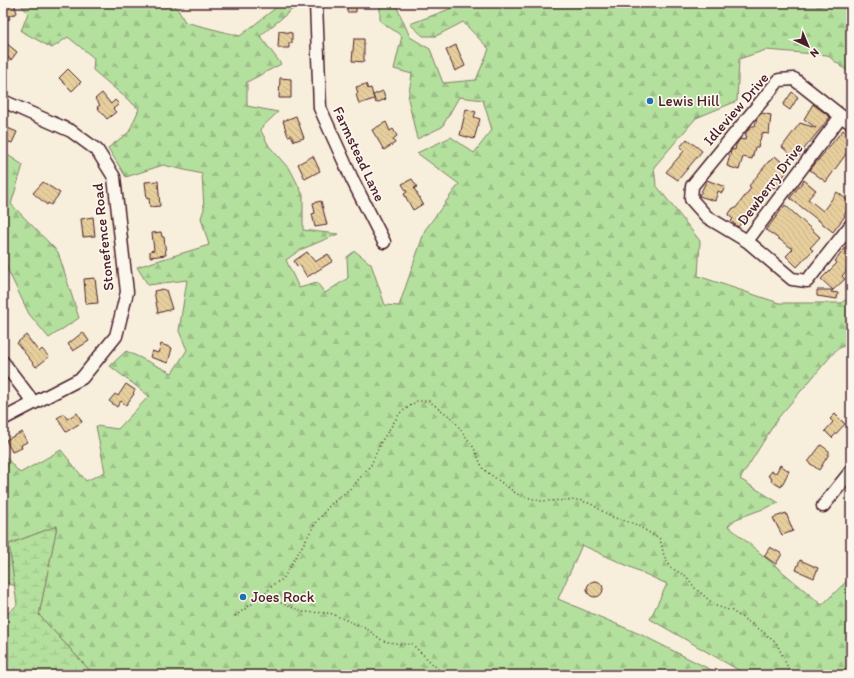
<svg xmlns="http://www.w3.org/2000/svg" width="854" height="678" font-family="Itim,sans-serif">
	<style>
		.forest { fill: url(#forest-firs); stroke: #7f8064 }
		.wetland { fill: url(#wetland-marsh); stroke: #7f8064 }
		.building { fill: url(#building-back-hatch); stroke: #4a1f2b }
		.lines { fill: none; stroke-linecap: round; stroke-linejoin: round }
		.minor-casing { stroke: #4a1f2b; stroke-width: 15 }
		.path { stroke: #4a1f2b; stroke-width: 1.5; stroke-dasharray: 1 3; stroke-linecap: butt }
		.minor { stroke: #fbf7ec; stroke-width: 12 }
		.poi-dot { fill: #1f6fb2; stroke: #fbf7ec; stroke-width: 1.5 }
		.labels { text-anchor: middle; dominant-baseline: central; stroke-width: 3.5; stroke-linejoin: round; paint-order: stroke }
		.poi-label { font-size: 15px; fill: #4a1f2b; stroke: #fbf7ec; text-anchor: start }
		.street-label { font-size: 15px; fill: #4a1f2b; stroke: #fbf7ec }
	</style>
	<defs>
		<pattern id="forest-firs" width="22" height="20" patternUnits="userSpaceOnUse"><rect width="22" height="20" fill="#b4e09e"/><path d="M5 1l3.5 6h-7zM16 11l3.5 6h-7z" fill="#9cc088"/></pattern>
		<pattern id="wetland-marsh" width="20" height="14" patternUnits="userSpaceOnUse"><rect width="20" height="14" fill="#b4e09e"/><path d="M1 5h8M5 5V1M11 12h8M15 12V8" fill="none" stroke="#9cc088"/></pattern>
		<pattern id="building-back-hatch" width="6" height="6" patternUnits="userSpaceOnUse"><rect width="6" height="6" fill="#e7cf9d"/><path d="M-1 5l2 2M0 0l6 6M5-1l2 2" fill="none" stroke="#c8b187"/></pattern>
	</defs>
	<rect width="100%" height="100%" fill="#f7efdc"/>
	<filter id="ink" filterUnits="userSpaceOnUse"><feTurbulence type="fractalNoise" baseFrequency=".025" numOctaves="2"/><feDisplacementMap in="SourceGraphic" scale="8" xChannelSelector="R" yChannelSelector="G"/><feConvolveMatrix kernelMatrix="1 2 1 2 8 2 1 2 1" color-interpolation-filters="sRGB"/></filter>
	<g filter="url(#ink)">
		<path class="forest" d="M19,3H174L185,22L240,36L282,3H300L260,36L281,64L247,82V106L278,112L260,129L269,146L291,171L303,195V230L338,234L300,250L286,260L299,288L317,283L325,293L348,278L347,257L355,251L371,264L385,305L399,306L425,230L459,184L417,153L451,137L474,153L492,130L483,100L459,97L442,127L417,139L408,99L412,74L394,69L402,36L380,21V3H395L410,37L430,49L443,83L476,80L489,49L463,22L436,36H423L410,24L452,8L451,3H851V74L827,55L766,50L739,59L737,101L696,118L654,167L656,185L700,241L698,276L779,303H841L851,296V342L836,350L778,418L740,479L779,503L736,519L728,526L822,605L851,577V675H747L650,619L667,584L582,545L558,599L642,635L721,675H94L39,615L57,526L9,544L15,586L3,581V454L20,473L61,450L86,481L105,472L96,426L118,429L149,396L110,366L126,351L172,373L187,350L179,331L187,280L148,285L137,267L209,245L201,218L204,209L202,174L163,165L126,177L108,148L129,132L139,109L93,70L94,58L68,37L52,48L21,31L28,13Z
			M3,152L23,165L11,204L58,252L79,318L49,338L29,314L3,260Z"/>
		<path class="wetland" d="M57,526L39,615L94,675H3V618L17,605L9,544Z"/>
		<path class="building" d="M3,3H14L17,13L9,16L10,19L3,21Z
			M347,3H356V12H347Z
			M279,31L292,33V43H289V48H278Z
			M354,39H364V62L352,61Z
			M6,43L17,52L11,60L3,54V47Z
			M456,45L465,66L455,71L446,50Z
			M68,69L81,82L72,91L59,78Z
			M280,78L291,79V98H279Z
			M366,84L368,89L371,88L374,99L359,104L356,94L358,93L356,87Z
			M383,91L386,99L376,103L373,95Z
			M792,92L798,97L790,110L783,105Z
			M102,93L111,104L115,100L119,104L113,109L116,112L107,119L97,107L100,105L95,99Z
			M813,104L830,117L796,159L782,147L800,123L816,128L804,119Z
			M466,109L476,112L474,117L480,119L474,139L460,135Z
			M762,113L771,115L769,134L762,133L758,147H755L752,159L743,157L739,170L727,166L731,151L732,149L735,150L736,145L740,139L745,140L746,133L751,126H755L757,118Z
			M296,116L304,138L294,141L291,135L288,136L283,121Z
			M386,122L390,131L393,129L397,136L393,139L395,143L384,150L372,130Z
			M3,126L17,132L12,143L3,140Z
			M843,130L851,137V147L826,182L810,170Z
			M687,139L702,151L678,180L666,172L684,151L680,147Z
			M313,156L320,171L305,179L298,164Z
			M775,156L789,168L779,182L774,188L772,187L757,204L753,212L751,211L738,227L731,221L733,219L728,215L733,208L735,209L751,188L749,186L769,161H770Z
			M412,179L417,187L414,188L423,204L413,210L404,194L407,192L402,184Z
			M707,180L725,187L722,193L718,191L715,201L699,196Z
			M804,180L816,190L808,199L823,211L837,192L851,203V205L844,215L845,216L833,232L790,198Z
			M158,181L160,206L150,207L149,198L147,199L145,182Z
			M43,182L60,193L51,205L48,203L47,205L33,193Z
			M321,201L327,225L315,227L312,214L315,213L313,203Z
			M785,205L820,237L810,248L813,250L797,267L786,256L793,249L766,230Z
			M93,217L95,236L83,237L81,219Z
			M161,232L162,237H164L166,255L150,257V251L154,250L152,233Z
			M851,241V265L842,276L845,279L831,292L838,293L837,299L817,296V290H833L821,279L837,263L835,261Z
			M307,252L315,262L328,254L333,261L307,277L300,265L297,266L294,261Z
			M95,278L98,303L86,304L84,279Z
			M163,289L164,290H166L172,309L158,313L154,291Z
			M83,332L89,341L73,351L68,344Z
			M26,335L39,352L42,349L49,357L36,367L17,343Z
			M161,344L172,348L168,363L150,357L152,351L158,353Z
			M126,384L135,390L133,393L134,394L126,405L121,401L117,407L109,401L115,394L118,396Z
			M77,413L82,422L66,432L57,418L64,414L67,419Z
			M835,414L845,424L832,438L825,431L833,422L830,419Z
			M22,432L27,442L21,445L22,448L12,452L6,440Z
			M821,445L829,451V454L819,470L808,462Z
			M780,465L789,471L781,487L771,481L772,479L768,476L772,471L776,473Z
			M786,513L793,531L782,535L773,518Z
			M770,547L782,554L776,564L764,556Z
			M800,560L818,568L814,578L796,570Z
			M587 589a8 8 0 1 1 16 0a8 8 0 1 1-16 0Z"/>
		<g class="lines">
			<defs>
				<path id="minor" d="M316,3L320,108L352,179L384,242
					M3,101L71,131L97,150L114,177L127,292L116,336L82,378L3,419
					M851,123L841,116L747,241L792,279L807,281L851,225
					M747,241L707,217L691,199L692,186L779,80L794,79L841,116
					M3,362L34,403
					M823,506L851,471"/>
			</defs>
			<use href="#minor" class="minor-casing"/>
			<path class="path" d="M235,616L263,596
				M444,675L412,644H401L383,641L367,629L330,613L304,612L263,596L274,584L283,579L315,524L330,505L352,487L371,465L381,442L400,413L417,401H429L453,419L474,448L483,469L517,494L540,501L579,500L591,504L612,517L635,524L660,539L664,556L671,568L686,576L695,588L716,606L732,611L762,631L777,644L789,670L803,675"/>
			<use href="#minor" class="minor"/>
		</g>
	</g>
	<g class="poi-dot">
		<circle cx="650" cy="101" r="4"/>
		<circle cx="243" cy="597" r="4"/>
	</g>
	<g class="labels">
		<g class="poi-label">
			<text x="658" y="101">Lewis Hill</text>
			<text x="251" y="597">Joes Rock</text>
		</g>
		<g class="street-label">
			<text transform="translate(736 109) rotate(-49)">Idleview Drive</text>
			<text transform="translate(359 154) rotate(65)">Farmstead Lane</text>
			<text transform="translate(770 184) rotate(-53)">Dewberry Drive</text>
			<text transform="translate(103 237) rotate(-96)">Stonefence Road</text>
		</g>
	</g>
	<rect width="854" height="678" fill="none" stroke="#fbf7ec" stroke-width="16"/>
	<rect x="8" y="8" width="838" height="662" fill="none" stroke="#4a1f2b" stroke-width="1.5" filter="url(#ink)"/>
	<g transform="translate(808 46) rotate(136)" stroke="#fbf7ec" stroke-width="3" paint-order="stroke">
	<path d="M0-3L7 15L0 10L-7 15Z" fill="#4a1f2b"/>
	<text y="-6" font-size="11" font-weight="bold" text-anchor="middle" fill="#4a1f2b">N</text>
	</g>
</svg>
